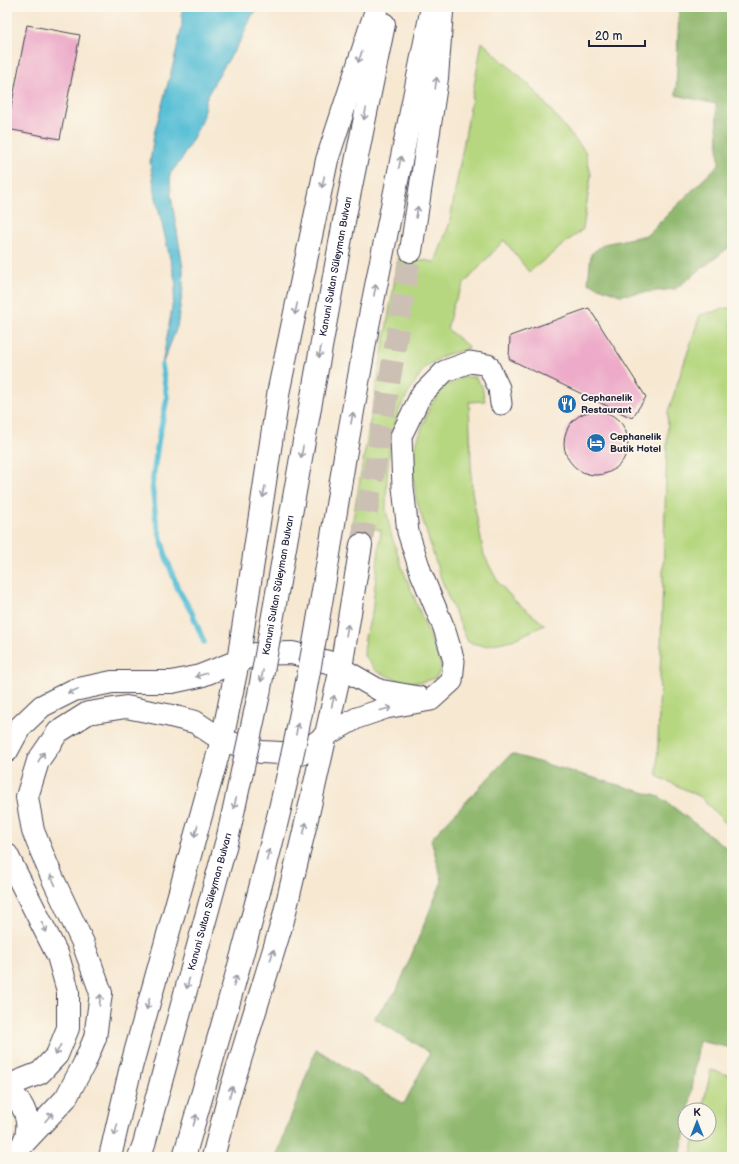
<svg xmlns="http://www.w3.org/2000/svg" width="739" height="1164" font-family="'Balsamiq Sans',sans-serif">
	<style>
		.green { fill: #b6d77f; stroke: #6c7c5d }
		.forest { fill: #90b86e; stroke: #596d54 }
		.water { fill: #58bfd6; stroke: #3d7088 }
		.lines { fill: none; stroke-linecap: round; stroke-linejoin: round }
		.stream { stroke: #58bfd6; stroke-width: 5.5 }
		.building { fill: #edabc9 }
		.primary-tunnel { stroke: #ccc0b4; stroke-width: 22; stroke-dasharray: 22 11; stroke-linecap: butt }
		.minor-casing { stroke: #424052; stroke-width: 23 }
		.tertiary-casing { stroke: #424052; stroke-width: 24 }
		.primary-casing { stroke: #424052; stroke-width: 24 }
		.minor { stroke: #fff; stroke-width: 21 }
		.tertiary { stroke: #fff; stroke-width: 22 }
		.primary { stroke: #fff; stroke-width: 22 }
		.primary-bridge-casing { stroke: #424052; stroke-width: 24; stroke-linecap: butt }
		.primary-bridge { stroke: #fff; stroke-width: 22 }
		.oneway { stroke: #9c9ca7 }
		.labels { text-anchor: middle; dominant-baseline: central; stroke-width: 3.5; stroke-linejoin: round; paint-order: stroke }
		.street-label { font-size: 10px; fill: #22223b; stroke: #fbf7ec }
		.poi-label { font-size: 10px; font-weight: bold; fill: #22223b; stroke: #fbf7ec; text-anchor: start }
	</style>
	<rect width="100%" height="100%" fill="#fbf7ec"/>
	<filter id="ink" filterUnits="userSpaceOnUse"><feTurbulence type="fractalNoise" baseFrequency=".025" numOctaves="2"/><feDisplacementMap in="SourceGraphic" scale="8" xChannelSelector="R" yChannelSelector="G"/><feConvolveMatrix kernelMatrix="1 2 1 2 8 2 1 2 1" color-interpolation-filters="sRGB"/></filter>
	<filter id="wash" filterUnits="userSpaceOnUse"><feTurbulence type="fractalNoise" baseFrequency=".012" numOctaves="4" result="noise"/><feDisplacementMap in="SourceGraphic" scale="16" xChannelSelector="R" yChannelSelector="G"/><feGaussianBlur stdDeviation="0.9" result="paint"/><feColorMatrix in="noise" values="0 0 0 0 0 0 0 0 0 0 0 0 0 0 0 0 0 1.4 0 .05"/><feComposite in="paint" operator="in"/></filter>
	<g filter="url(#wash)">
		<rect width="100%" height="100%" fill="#f7e8d2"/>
		<path class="green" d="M482,42L533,89L585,151L591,175L583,229L529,272L504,240L464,284L453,305L447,329L470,348L445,355L424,368L412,387L399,410L390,444L387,475L386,509L391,534L402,567L442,667L436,678L421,682H402L376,671L364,656L365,637L372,613L381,530L352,525L399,256L435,262L449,225Z
			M732,307V830L701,797L657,776L668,412L700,315Z
			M461,377H475L482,386L485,401L469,402L472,492L484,555L498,582L515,601L545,625L512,640L484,646L468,642L449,599L439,573L416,498L413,472V452L430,406L444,387Z
			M711,1070L732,1076V1157H690L696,1134H709V1110H702Z"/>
		<path class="forest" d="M679,7H732V245L675,289L620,295L588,283L591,254L604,244L647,235L719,164L716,104L676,95Z
			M511,754L660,797L732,852V1048L699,1041L689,1110H685V1132L680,1157H276L316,1049L404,1104L430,1053L374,1018L397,990L442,881L431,839Z"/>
		<path class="water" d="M182,7H262L252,15L241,40L216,79L206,99L202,121L181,160L170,174L171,195L183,268V288L177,327L162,365L176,284L157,203L150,162L154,134L174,61L182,25Z"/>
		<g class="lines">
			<path class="stream" d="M162,365L167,398L158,442L152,485L156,520L166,557L178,589L192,613L204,642"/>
		</g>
		<g id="blocks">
			<path class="building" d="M27,25L80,35L60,139L7,129Z
				M589,308L646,397L632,418L509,359L510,336Z
				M564 443a32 32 0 1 1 64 0a32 32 0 1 1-64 0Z"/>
		</g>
	</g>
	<g filter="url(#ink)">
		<use href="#blocks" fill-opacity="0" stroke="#424052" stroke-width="1"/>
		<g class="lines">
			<path class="primary-tunnel" d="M361,545L383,420L411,251"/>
			<defs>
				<path id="minor" d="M341,668L379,690L419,697
					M325,736L357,718L386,708L431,700L452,681L454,661L444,628L421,573L408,532L403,487L401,436L421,395L445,371L470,362L488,365L499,388L501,404"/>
				<path id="tertiary" d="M7,751L20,727L42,706L74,690L112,682H172L200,676L256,654L292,653L328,662L341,668
					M7,855L58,956L68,991V1028L57,1055L40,1073L7,1086
					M7,1090C31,1106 35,1138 12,1157
					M22,1145L66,1098L84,1064L95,1038L101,993L83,943L52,877L33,831L27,797L38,761L58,732L88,713L126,707L167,715L195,722L222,740L261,752L301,754L325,736"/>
				<g id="primary">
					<path d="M411,251L437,78L442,12"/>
					<path id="s1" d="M309,413L345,216L384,24"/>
					<path d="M345,456L368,326L432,7"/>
					<path d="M110,1157L130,1071L222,740L238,662L279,389L327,160L377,7"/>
					<path d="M213,1157L229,1096L283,920L306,823L341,668L361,545"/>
				</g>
			</defs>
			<use href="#minor" class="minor-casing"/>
			<use href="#tertiary" class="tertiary-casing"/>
			<use href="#primary" class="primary-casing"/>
			<use href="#minor" class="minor"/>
			<use href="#tertiary" class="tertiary"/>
			<use href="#primary" class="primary"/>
			<defs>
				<g id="primary-bridge">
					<path id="s2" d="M139,1157L144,1144L228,836L259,694L309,413"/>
					<path d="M184,1157C220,1033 257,909 286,783C311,675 327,565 345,456"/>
				</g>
			</defs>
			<use href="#primary-bridge" class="primary-bridge-casing"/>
			<use href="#primary-bridge" class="primary-bridge"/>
		</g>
		<defs><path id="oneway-shaft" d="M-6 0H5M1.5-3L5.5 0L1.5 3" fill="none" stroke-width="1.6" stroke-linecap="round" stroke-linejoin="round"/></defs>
		<g class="oneway">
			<use href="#oneway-shaft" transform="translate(360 57) rotate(109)"/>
			<use href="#oneway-shaft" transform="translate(436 83) rotate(-82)"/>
			<use href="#oneway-shaft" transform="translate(365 114) rotate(101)"/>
			<use href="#oneway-shaft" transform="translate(400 162) rotate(-79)"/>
			<use href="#oneway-shaft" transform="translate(323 182) rotate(102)"/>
			<use href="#oneway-shaft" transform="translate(417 212) rotate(-81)"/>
			<use href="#oneway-shaft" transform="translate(375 290) rotate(-79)"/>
			<use href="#oneway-shaft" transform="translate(296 309) rotate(102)"/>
			<use href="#oneway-shaft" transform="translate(320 352) rotate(100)"/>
			<use href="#oneway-shaft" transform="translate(352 418) rotate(-80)"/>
			<use href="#oneway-shaft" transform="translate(302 452) rotate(100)"/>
			<use href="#oneway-shaft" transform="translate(264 492) rotate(99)"/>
			<use href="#oneway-shaft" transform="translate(347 630) rotate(-81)"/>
			<use href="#oneway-shaft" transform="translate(201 675) rotate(163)"/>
			<use href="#oneway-shaft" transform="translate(262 676) rotate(100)"/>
			<use href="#oneway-shaft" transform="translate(73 691) rotate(159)"/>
			<use href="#oneway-shaft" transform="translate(333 701) rotate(-77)"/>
			<use href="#oneway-shaft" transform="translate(386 709) rotate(-15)"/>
			<use href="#oneway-shaft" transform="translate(297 729) rotate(-79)"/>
			<use href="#oneway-shaft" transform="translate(41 757) rotate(-58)"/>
			<use href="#oneway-shaft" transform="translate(235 803) rotate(102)"/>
			<use href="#oneway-shaft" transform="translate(305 828) rotate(-76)"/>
			<use href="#oneway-shaft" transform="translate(196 831) rotate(106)"/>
			<use href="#oneway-shaft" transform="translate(268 855) rotate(-76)"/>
			<use href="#oneway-shaft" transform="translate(53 880) rotate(-115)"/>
			<use href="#oneway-shaft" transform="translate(44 927) rotate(63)"/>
			<use href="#oneway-shaft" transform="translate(272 955) rotate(-73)"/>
			<use href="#oneway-shaft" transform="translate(235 981) rotate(-74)"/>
			<use href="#oneway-shaft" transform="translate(188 983) rotate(105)"/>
			<use href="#oneway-shaft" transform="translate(100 1000) rotate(-83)"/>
			<use href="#oneway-shaft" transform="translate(148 1004) rotate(105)"/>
			<use href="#oneway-shaft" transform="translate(58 1050) rotate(116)"/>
			<use href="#oneway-shaft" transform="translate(231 1092) rotate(-74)"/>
			<use href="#oneway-shaft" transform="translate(49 1117) rotate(-48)"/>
			<use href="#oneway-shaft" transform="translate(195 1120) rotate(-74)"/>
			<use href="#oneway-shaft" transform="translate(116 1130) rotate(103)"/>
		</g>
	</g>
	<defs>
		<symbol id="restaurant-disc" viewBox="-11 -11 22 22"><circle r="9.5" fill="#1f6fb2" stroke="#fbf7ec"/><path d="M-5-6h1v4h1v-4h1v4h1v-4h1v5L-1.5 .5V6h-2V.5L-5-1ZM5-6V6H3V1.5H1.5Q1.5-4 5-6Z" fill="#fff"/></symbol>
		<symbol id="hotel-disc" viewBox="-11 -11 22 22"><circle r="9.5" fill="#1f6fb2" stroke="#fbf7ec"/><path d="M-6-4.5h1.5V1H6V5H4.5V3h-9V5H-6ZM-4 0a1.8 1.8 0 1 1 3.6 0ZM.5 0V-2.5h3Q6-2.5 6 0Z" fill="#fff"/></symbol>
	</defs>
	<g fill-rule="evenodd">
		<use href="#restaurant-disc" x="556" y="393" width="22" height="22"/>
		<use href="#hotel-disc" x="585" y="432" width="22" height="22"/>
	</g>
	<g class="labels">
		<g class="street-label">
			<text stroke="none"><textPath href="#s1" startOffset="149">Kanuni Sultan Süleyman Bulvarı</textPath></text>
			<text stroke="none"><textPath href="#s2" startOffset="589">Kanuni Sultan Süleyman Bulvarı</textPath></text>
			<text stroke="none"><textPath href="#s2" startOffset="265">Kanuni Sultan Süleyman Bulvarı</textPath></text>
		</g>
		<g class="poi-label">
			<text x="581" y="398">Cephanelik<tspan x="581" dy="12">Restaurant</tspan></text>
			<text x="610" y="437">Cephanelik<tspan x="610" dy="12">Butik Hotel</tspan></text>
		</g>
	</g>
	<rect width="739" height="1164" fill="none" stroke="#fbf7ec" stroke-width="24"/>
	<g transform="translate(697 1122)"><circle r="19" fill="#fbf7ec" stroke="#a4a2a5"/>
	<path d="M0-3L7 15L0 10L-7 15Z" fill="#1f6fb2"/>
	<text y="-6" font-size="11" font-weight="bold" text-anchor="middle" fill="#22223b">K</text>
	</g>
	<path d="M589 40v6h56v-6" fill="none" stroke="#22223b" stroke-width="2"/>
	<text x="595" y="40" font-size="12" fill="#22223b" stroke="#fbf7ec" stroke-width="3" paint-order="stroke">20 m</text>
</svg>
